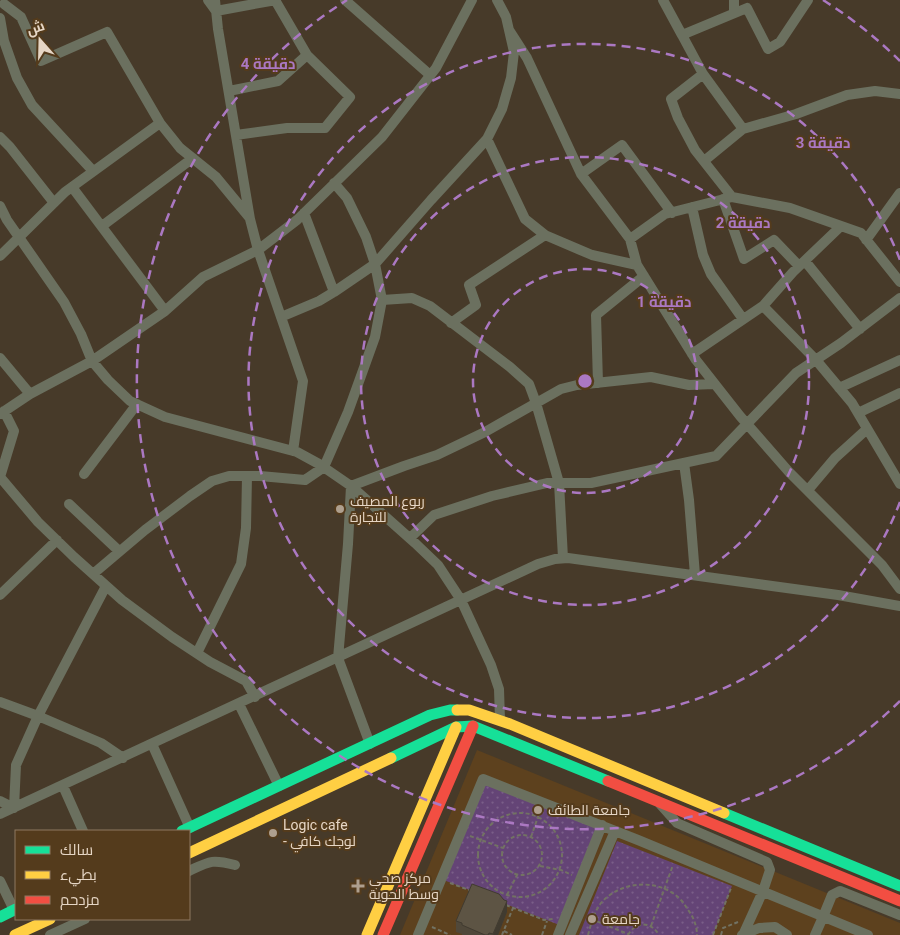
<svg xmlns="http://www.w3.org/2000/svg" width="900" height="935" font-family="Roboto,Cairo,sans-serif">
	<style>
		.built { fill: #5d411e }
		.grass { fill: url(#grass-dots) }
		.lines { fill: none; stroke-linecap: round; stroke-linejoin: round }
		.path { stroke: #727263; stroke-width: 2; stroke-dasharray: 4 2.5; stroke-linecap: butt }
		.street { stroke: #6b705f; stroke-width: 10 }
		.fast { stroke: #16e098; stroke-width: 11 }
		.slow { stroke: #ffcf43; stroke-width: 11 }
		.jam { stroke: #f24e42; stroke-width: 11 }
		.wall { fill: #50483a }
		.shaded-wall { fill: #413b30 }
		.building { fill: #5d5444; stroke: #413b30 }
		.ring { fill: none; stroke: #ab78c2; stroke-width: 2.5; stroke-dasharray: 9 6 }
		.poi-dot { fill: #ae9f8e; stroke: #543b1c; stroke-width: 2 }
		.labels { text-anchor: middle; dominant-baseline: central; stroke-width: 4; stroke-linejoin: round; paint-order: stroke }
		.poi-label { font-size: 14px; fill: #e6d6c5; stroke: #543b1c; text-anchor: start }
		.centre { fill: #ab78c2; stroke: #543b1c; stroke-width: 2.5 }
		.ring-label { font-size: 15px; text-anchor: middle; font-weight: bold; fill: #ab78c2; stroke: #543b1c; stroke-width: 4; stroke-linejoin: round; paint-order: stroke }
	</style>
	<defs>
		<pattern id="grass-dots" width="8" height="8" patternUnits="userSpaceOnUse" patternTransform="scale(1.25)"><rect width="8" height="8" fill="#644476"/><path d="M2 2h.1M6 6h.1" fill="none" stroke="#7a5e88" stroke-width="1.8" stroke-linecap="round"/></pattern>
	</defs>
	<rect width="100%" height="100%" fill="#473a29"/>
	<path class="built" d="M477,750L900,923V935H400Z"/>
	<path class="grass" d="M483,779L602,826L562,926L441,879Z
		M617,841L732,886L713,935H579Z"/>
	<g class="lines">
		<path class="path" d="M478 855a42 42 0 1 1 84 0a42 42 0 1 1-84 0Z
			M502 855a20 20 0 1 1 40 0a20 20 0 1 1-40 0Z
			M470,836L503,848
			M531,837L540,811
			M540,866L561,870L572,875
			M450,883L469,890
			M507,895L517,875
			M506,905L544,920L553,919
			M591,919L628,934
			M651,926L673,865
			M432,927L450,935
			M504,931L512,935
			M502,935L513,908
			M542,935L547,921
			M588,935C591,924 594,912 601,903C621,880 660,878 681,900C684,903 686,907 688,910C693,916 697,926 697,935
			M628,935C636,921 651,921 659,935
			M713,935L731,888
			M721,935L723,928L738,922"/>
		<path class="street" d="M208,0L216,11L276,0
			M215,0L218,29L250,219L258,250L303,381L293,451
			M345,0L430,75
			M663,0L682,35L747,8L768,49L780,42L808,0
			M734,0V13
			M4,4L21,17L41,61L107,32L160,123
			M0,18L4,41L17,78L32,105L93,171
			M509,30L527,58L581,174L630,239L665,214L732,197L790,208L861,233L900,282
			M682,35L703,74L671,99L678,118L695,150L732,197
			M703,74L743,129
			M229,91L278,81L307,55L275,0
			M236,135L287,128H325L350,97L307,55
			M0,137L10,147L54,203
			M487,139L525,219L545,235L592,255L637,265L696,360L740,416L789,472L882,565L900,589
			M704,161L743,129L796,114L847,95L875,91L900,94
			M581,174L622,145L672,213
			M72,187L165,311
			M723,199L744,259L774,240L799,266
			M0,206L7,220L64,302L81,334L92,361L108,380L130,401L165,417L297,452L319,464L351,486L415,543L438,565L461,600L491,665L499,689L500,720
			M692,207L703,255L711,274L743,319
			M304,213L334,292
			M102,226L193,158
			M841,226L793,272L763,306L816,360L852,403L900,484
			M630,239L637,265
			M866,240L900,193
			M0,256L65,192L160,123L180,148L216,177L249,217
			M805,261L860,329
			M382,300L412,298L430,306L510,367L529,384L536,403L559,483L563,558
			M281,317L319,301L334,292L375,264L431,200L487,139L502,109L511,78L514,52L506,17L497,0
			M451,323L476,305L469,285L545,235
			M692,354L763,306
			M0,358L30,394
			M598,383L596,315L644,276
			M839,388L900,360
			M4,411L14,431L0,477L38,522L74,557L122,600L172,637L210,662L246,681L255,697
			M858,413L900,393
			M0,414L30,394L92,361L165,311L203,277L258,250L297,220L382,137L436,68L472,0
			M684,463L689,500L695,575
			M84,474L137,404
			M808,490L835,458L867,429
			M69,504L119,551
			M410,538L434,515L492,496L547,483H591L716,456L796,373L841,343L900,298
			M93,574L145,530L190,496L212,481L229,476H260L305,480L324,467L348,412L375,337L382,300L375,264L366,237L347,198L334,183
			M0,595L57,540
			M197,653L241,564L246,528L247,476
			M0,702L38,716L101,743L123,758
			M239,704L279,786
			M152,744L190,828
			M370,744L338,658L348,544L351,486L404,466L437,455L485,432L561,389L577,385L651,377L689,385L714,384
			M63,786L83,831
			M0,801L14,808L16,765L38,716L106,586
			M660,804L677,823L767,862L770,870L763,891L743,935
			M0,814L538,564L555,559L568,558L838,595L900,606
			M189,871C210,861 212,859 235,865
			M0,881L14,910
			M50,935L85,919
			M418,935L483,779L638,840L868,935
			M558,935L602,825
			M570,935L615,831
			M742,935L759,928L775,927L787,935
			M815,935L823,917L832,895L840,891L900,915"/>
		<path class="fast" d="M391,758L456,727L473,726L608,781
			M724,813L900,886
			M182,831L430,715L450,710H457
			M0,917L16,909"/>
		<path class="slow" d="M457,710H469L510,724L724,813
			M189,853L391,758
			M15,935L50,919
			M367,935L456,727"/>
		<path class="jam" d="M608,781L900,901
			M383,935L473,726"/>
	</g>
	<path class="wall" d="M507,912L498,935H462V934L456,932V921Z"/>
	<path class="shaded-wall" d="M507,901V912L498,935H493Z"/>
	<path class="building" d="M472,884L499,894L504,900L507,901L493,934L489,933L488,935H485L462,925V923L456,921Z"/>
	<g class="ring">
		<circle cx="585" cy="381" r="112"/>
		<circle cx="585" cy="381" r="224"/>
		<path d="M900 502A337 337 0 1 1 900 260"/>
		<path d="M900 701A449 449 0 1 1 347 0M823 0A449 449 0 0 1 900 61"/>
	</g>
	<g class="poi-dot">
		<circle cx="340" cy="509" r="5"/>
		<circle cx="538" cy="810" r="5"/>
		<circle cx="273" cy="833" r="5"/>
		<path d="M355.5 878.5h5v5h5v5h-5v5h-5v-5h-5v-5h5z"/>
		<circle cx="592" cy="919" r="5"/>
	</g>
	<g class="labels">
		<g class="poi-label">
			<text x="350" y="501">ربوع المصيف<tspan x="350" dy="16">للتجارة</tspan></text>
			<text x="548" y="810">جامعة الطائف</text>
			<text x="283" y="825">Logic cafe<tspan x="283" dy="16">- لوجك كافي</tspan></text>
			<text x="369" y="878">مركز صحي<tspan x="369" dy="16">وسط الحوية</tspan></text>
			<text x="602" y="919">جامعة</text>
		</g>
	</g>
	<circle cx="585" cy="381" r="8" class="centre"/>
	<g class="ring-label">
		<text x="268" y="69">4 دقيقة</text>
		<text x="823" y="148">3 دقيقة</text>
		<text x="743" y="228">2 دقيقة</text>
		<text x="664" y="307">1 دقيقة</text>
	</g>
	<rect x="15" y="830" width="175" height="90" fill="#543b1c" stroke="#8e7960"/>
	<rect x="25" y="846" width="25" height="8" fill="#16e098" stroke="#8e7960"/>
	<text x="60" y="855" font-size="15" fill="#e6d6c5">سالك</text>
	<rect x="25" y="871" width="25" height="8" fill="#ffcf43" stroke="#8e7960"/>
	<text x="60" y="880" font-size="15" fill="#e6d6c5">بطيء</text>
	<rect x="25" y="896" width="25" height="8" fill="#f24e42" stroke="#8e7960"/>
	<text x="60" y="905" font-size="15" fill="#e6d6c5">مزدحم</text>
	<g transform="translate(40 40) rotate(340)" stroke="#543b1c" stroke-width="4" paint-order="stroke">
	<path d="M0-4L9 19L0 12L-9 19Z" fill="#e6d6c5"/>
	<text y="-8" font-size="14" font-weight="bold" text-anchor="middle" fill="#e6d6c5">ش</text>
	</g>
</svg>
